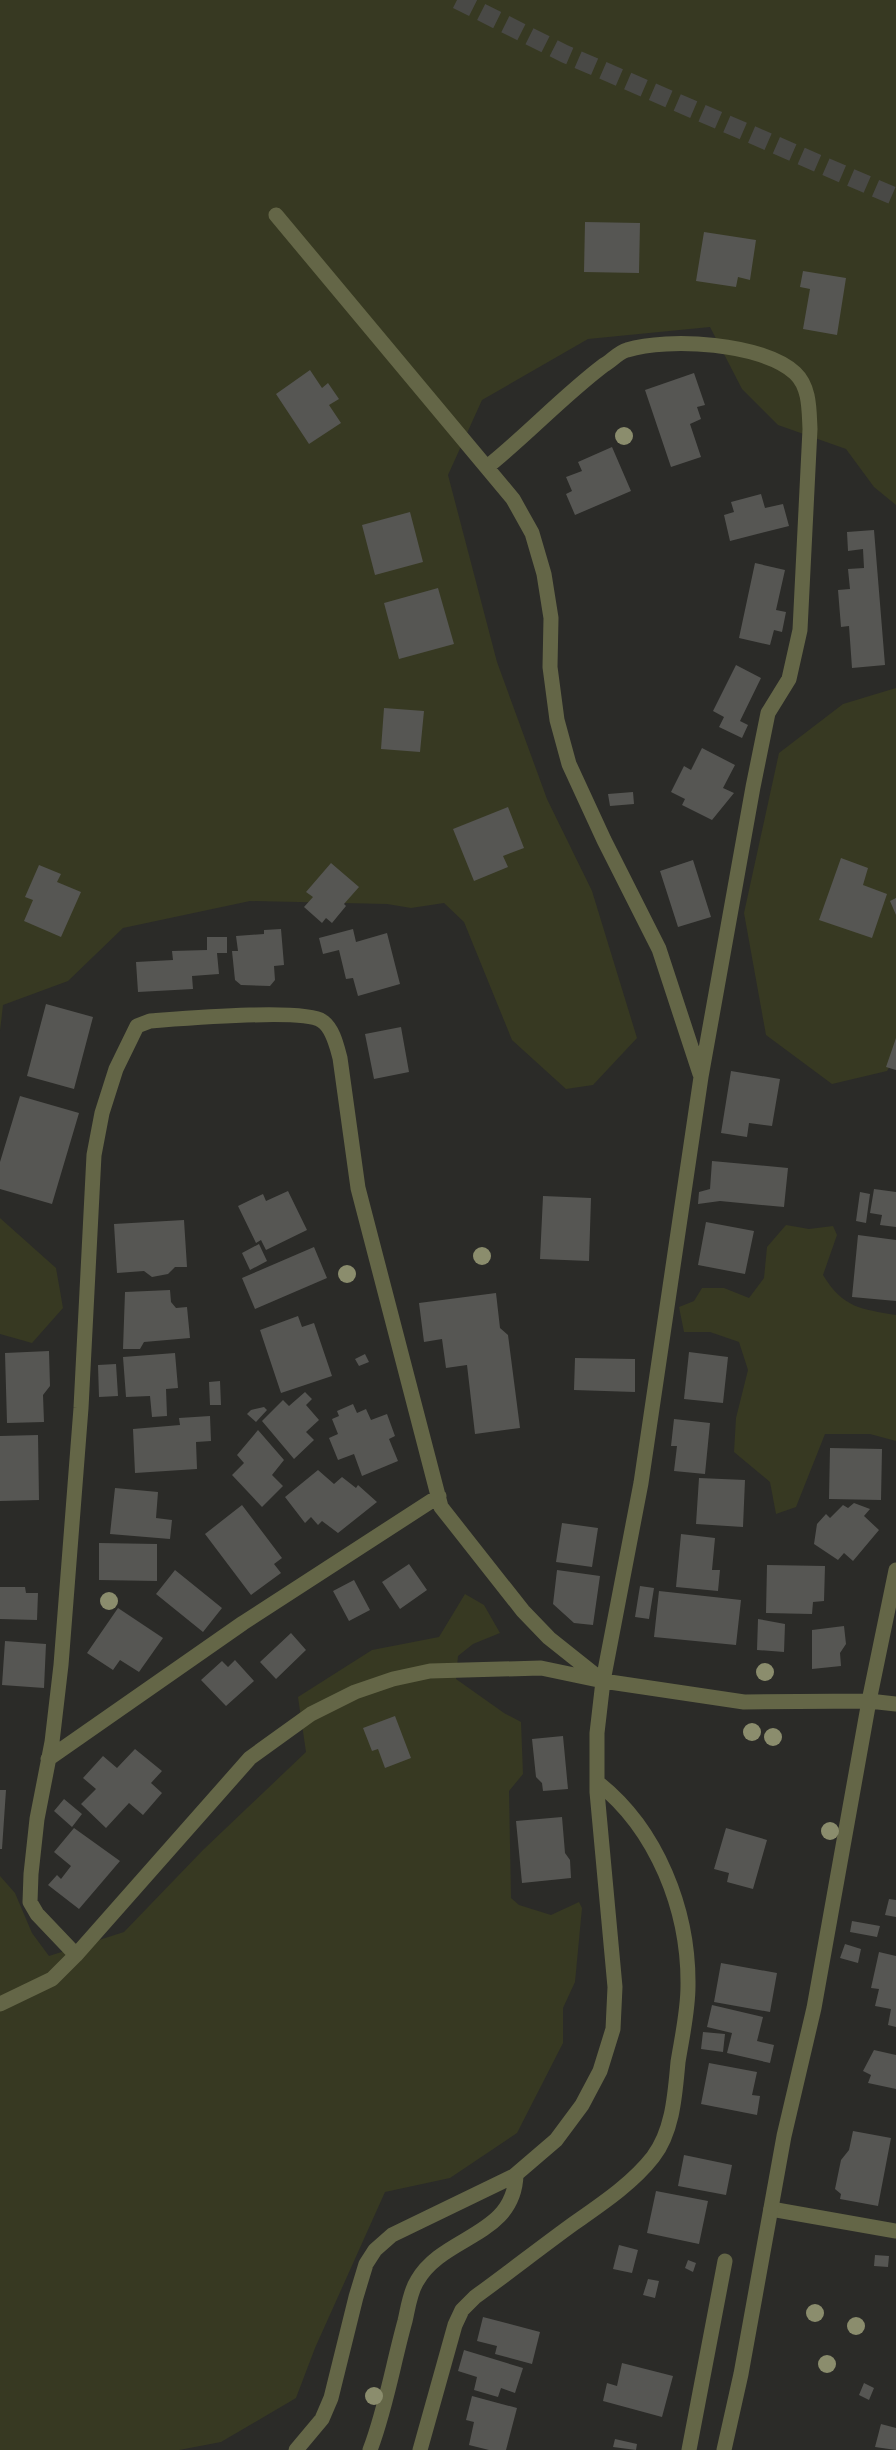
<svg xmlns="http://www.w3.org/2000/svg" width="896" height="2450" font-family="Barlow,sans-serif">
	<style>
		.green { fill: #373922 }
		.building { fill: #565653 }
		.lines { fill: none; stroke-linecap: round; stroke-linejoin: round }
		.highway-tunnel { stroke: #494946; stroke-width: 18; stroke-dasharray: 18 9; stroke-linecap: butt }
		.lane { stroke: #646647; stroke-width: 15 }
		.street { stroke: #646647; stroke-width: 15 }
		.tree { fill: #8b8d6d }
	</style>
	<rect width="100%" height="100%" fill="#2b2b28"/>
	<path class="green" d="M0,0H896V505L874,487L846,449L778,425L742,389L710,327L588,339L482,400L448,475L497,662L547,799L592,891L637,1038L593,1085L566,1089L512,1040L464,922L444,903L411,908L387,904L250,901L123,928L68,981L3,1005L0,1031Z
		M896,688V1056L887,1071L832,1084L766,1035L744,913L779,753L843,704Z
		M0,1218L56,1268L63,1308L32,1343L0,1334Z
		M786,1225L809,1229L833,1226L837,1235L823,1275C843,1308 861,1309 896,1315V1441L870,1434H825L796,1507L776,1514L770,1482L734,1452L736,1418L748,1370L739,1342L710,1332H684L679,1307L694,1301L702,1288H724L749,1298L764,1278L767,1247Z
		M465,1594L484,1605L500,1633L473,1644L458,1656L456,1679L504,1713L521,1722L523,1774L509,1791L511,1898L519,1905L551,1915L579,1902L582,1908L575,1982L563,2008V2043L517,2133L450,2178L385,2192L315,2348L296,2398L221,2442L179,2450H0V1876L15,1893L32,1933L49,1956L124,1932L203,1850L306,1752L298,1697L372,1650L439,1637Z"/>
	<path class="building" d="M585,222L640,223L639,273L584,272Z
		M704,232L756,240L750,280L738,277L736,287L696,281Z
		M803,271L846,278L837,335L803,329L810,289L800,287Z
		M310,370L322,388L328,383L339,399L329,405L341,423L309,444L276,394Z
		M694,373L705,405L697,407L701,419L690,424L701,457L671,467L645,390Z
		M612,447L631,491L575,515L566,494L572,491L566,477L582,471L578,462Z
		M761,494L765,508L783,504L789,526L730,541L724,515L734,512L731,502Z
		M410,512L423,562L375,575L362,525Z
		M874,530L885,665L852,668L849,626L841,627L838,590L850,589L848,569L864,568L863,549L848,551L847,532Z
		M755,563L785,570L776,610L786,612L782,632L774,630L770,645L739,638Z
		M438,588L454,644L399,659L384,603Z
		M736,665L761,678L740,721L748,725L742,738L719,727L724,717L713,711Z
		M384,708L424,711L420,752L381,749Z
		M702,748L735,765L723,788L734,793L712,820L682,805L685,799L671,792L684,766L691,770Z
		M633,792L634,804L610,806L608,794Z
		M508,807L524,848L503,856L508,867L474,881L453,829Z
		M841,858L868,868L863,885L887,894L872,938L819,920Z
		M693,860L711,917L678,927L660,871Z
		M331,863L359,887L344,904L346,906L332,923L326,918L322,923L304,907L313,897L306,892Z
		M39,865L61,874L57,882L81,892L61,937L24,921L33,900L25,897Z
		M896,898V915L890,901Z
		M281,929L284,965L274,966L275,980L270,986L241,985L235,980L232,951H238L236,936L264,934V930Z
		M353,929L356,942L387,933L400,984L358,996L353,978L346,979L339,950L323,954L319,938Z
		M207,937H227V953H217L219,974L192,976L193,989L138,992L136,962L173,960L172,951L207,950Z
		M46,1004L93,1017L74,1089L27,1076Z
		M401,1027L409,1072L374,1079L365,1034Z
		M896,1038V1070L886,1067Z
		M731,1071L780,1079L772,1126L749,1123L747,1137L721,1133Z
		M20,1096L79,1113L52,1204L0,1189V1162Z
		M712,1161L788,1168L784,1207L720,1201L698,1204L699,1192L710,1189Z
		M874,1189L896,1192V1227L880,1225L882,1215L870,1213Z
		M288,1191L307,1230L266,1250L261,1240L256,1243L238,1206L263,1194L266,1201Z
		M860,1192L870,1194L866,1223L856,1221Z
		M543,1196L591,1198L589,1261L540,1259Z
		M184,1220L187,1267H175L168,1274L152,1277L144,1271L117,1273L114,1224Z
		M706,1222L754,1231L745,1274L698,1265Z
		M858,1235L896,1240V1301L852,1297Z
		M259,1244L267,1261L250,1270L242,1253Z
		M314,1247L327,1278L255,1309L242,1278Z
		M170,1290L171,1302L176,1308L187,1307L190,1338L144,1342L140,1349H123L125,1292Z
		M496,1293L500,1328L508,1335L520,1428L475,1434L467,1365L446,1368L442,1339L424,1342L419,1303Z
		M298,1316L302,1327L314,1323L332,1376L281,1393L260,1330Z
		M49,1351L50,1386L43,1395L44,1422L7,1423L5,1353Z
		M689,1352L728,1357L723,1403L684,1399Z
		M175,1353L178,1388L166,1389L167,1416L152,1417L150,1396L126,1397L123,1357Z
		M365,1354L369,1362L359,1366L355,1359Z
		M575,1358L635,1359V1392L574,1390Z
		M116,1364L118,1396L99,1397L98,1365Z
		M220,1381L221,1405H210L209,1382Z
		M305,1392L312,1399L306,1405L319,1420L306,1432L314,1440L294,1459L262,1421L283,1400L289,1406Z
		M353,1404L357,1413L366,1409L371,1420L387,1414L395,1436L389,1439L398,1461L362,1476L354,1454L338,1460L329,1438L338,1434L332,1419L339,1416L337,1411Z
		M264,1407L267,1410L256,1422L247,1414L251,1410Z
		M210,1416L211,1441L196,1442L197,1469L135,1473L133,1429L180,1425L179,1418Z
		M674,1419L710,1423L705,1474L674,1471L677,1446H671Z
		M258,1430L284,1460L272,1475L283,1486L262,1507L232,1475L244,1463L237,1455Z
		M38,1435L39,1500L0,1501V1436Z
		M830,1448L882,1449L881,1500L829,1499Z
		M318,1470L334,1484L342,1477L356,1488L358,1485L377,1502L338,1533L322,1521L318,1525L311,1517L305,1523L285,1497Z
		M699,1478L745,1480L743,1527L696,1524Z
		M115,1488L158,1492L156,1518L172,1520L170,1539L110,1534Z
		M854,1503L870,1509L864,1516L879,1530L853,1561L844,1553L838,1560L814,1544L817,1524L826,1514L830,1518L843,1505L848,1508Z
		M242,1505L282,1558L274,1564L281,1573L251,1595L205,1534Z
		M562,1523L598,1528L592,1567L556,1562Z
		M681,1534L715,1538L712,1570H720L718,1591L676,1587Z
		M99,1543L157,1544V1581L99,1580Z
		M409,1564L427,1590L400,1609L382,1582Z
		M767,1565L825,1566L824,1601L813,1602L812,1614L766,1613Z
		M175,1570L222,1608L203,1632L156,1594Z
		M557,1570L600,1576L593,1625L574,1623L553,1604Z
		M354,1580L370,1610L349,1621L333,1591Z
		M640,1586L654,1588L649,1619L635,1617Z
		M0,1587H25L26,1593H38L37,1620L0,1619Z
		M659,1591L741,1600L736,1645L654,1637Z
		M118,1608L163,1638L139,1672L120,1660L113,1670L87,1653Z
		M758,1619L785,1624L784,1652L757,1650Z
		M844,1626L846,1644L840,1653L841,1666L812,1669V1630Z
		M291,1633L306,1650L276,1679L260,1662Z
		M5,1641L46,1644L44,1688L2,1685Z
		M235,1660L254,1681L226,1706L201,1680L222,1661L228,1667Z
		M395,1716L411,1758L385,1768L378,1749L372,1751L363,1728Z
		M563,1736L568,1789L543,1791L542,1783L536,1777L532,1739Z
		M135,1749L162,1771L151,1783L162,1793L143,1815L129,1803L106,1828L81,1804L96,1789L83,1778L103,1756L117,1768Z
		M0,1790H6L2,1849H0Z
		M64,1799L82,1814L72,1827L54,1811Z
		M562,1817L565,1853L570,1860L571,1878L522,1883L516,1821Z
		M74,1828L120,1861L79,1909L48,1885L57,1875L61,1879L71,1866L54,1852Z
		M726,1828L767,1840L753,1889L727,1882L729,1873L714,1869Z
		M889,1899L896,1900V1917L885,1915Z
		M852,1921L880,1926L877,1937L850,1932Z
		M845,1944L861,1949L858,1963L840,1958Z
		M879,1952L896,1956V2027L888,2025L891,2009L875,2006L879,1989L871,1988Z
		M721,1963L777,1973L770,2012L714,2002Z
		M712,2005L763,2017L757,2041L774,2045L770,2063L727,2053L732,2033L707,2027Z
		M703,2032L725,2034L723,2052L701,2049Z
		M874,2050L896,2055V2089L868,2083L871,2075L863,2071Z
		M709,2063L757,2072L752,2095L760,2096L757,2115L701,2104Z
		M853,2131L891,2138L878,2206L840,2199L841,2194L835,2189L841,2160L849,2150Z
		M684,2155L732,2165L726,2195L678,2186Z
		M656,2191L708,2201L699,2244L647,2233Z
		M619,2245L638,2250L632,2273L613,2269Z
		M875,2255L889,2256L888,2267L874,2266Z
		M688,2260L696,2263L693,2272L685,2268Z
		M648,2279L659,2281L655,2298L643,2295Z
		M483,2317L540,2332L532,2364L495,2354L497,2346L477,2341Z
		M464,2350L523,2368L515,2393L501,2388L498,2397L474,2390L477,2377L458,2371Z
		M622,2363L673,2376L662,2417L603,2401L607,2383L617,2386Z
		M864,2383L874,2388L869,2400L859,2395Z
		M472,2396L517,2408L506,2450H489L469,2445L474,2422L466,2420Z
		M881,2424L896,2428V2450L875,2447Z
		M615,2439L637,2444L636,2450L613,2447Z"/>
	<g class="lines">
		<path class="highway-tunnel" d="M457,0L565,54L896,197"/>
		<path class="lane" d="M771,2209L896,2231"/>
		<path class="street" d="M276,215L513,499L532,533L544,574L551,618L550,667L557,720L569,764L604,840L659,949L700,1074
			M48,1759L243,1623L439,1496
			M76,1955L37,1914L30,1902L31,1874L37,1819L52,1742L61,1665L81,1408L94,1155L102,1113L116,1069L137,1026L150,1021C178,1019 304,1008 322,1021C333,1028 337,1047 340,1058L358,1188L441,1507L523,1611L549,1638L603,1681
			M0,2004L52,1979L76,1955L250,1758L311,1714L355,1692L393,1679L430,1671L541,1668L603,1681L744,1702L869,1701L896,1704
			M296,2450L322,2419L331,2398L356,2297L366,2264L375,2250L392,2235L514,2176L556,2140L582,2105L600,2071L613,2029L615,1987L597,1792V1733L603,1681L641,1483L701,1077L753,787L768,713L789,679L800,630L810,429C809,410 810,387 795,373C763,343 668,337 627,350C619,352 611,361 604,365C563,396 527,435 487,467
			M370,2450C386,2408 393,2364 405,2321C408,2308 410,2292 417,2281C443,2235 514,2237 516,2175
			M420,2450L455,2325L462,2310L475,2297C508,2273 540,2248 573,2224C600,2205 632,2184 653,2157C673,2131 675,2094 678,2062C682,2037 688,2011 688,1986C689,1910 657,1829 597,1782
			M689,2450L725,2261
			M724,2450L741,2374L784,2136L814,2008L869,1701L896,1570"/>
	</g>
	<g class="tree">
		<circle cx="624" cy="436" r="9"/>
		<circle cx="482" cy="1256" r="9"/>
		<circle cx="347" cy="1274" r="9"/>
		<circle cx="109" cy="1601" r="9"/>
		<circle cx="765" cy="1672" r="9"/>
		<circle cx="752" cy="1732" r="9"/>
		<circle cx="773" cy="1737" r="9"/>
		<circle cx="830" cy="1831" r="9"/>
		<circle cx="815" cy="2313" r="9"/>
		<circle cx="856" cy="2326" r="9"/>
		<circle cx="827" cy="2364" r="9"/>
		<circle cx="374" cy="2396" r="9"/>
	</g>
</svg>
